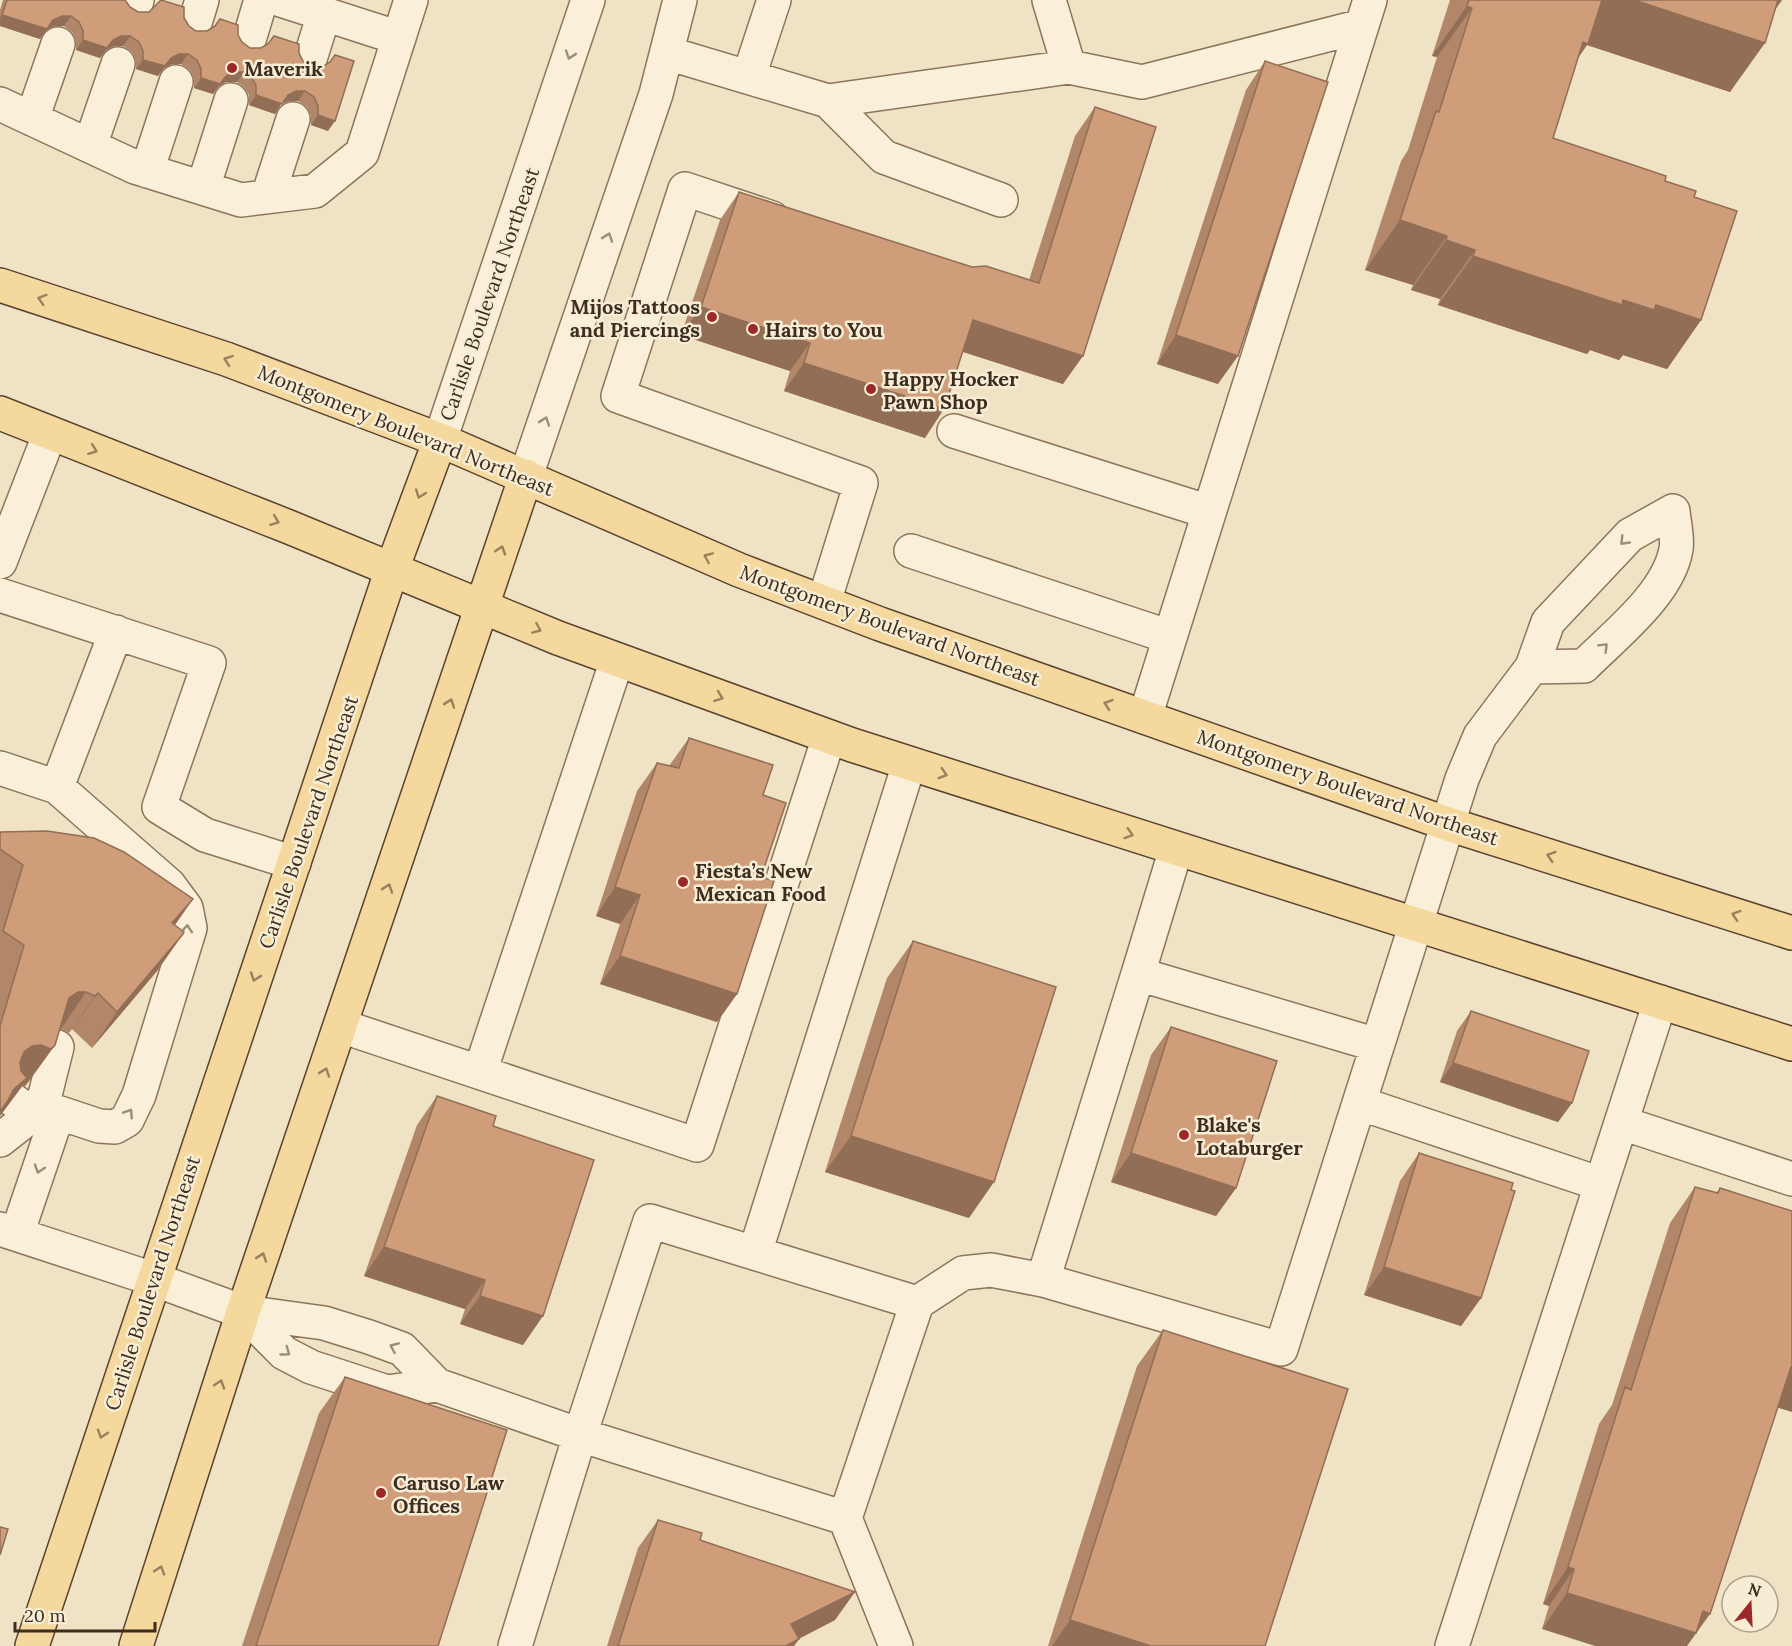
<svg xmlns="http://www.w3.org/2000/svg" width="1792" height="1646" font-family="Lora,serif">
	<style>
		.lines { fill: none; stroke-linecap: round; stroke-linejoin: round }
		.minor-casing { stroke: #8c755a; stroke-width: 36 }
		.major-casing { stroke: #5a432f; stroke-width: 36 }
		.minor { stroke: #faf0d9; stroke-width: 33 }
		.major { stroke: #f4d89d; stroke-width: 33 }
		.wall { fill: #b28769 }
		.shaded-wall { fill: #916e55 }
		.building { fill: #cf9d7a; stroke: #916e55; stroke-width: 1.5 }
		.oneway { stroke: #9b8e7c }
		.oneway2 { stroke: #98825e }
		.poi-dot { fill: #9d2829; stroke: #f7edd5; stroke-width: 2 }
		.labels { text-anchor: middle; dominant-baseline: central; stroke-width: 5; stroke-linejoin: round; paint-order: stroke }
		.poi-label { font-size: 20px; font-weight: bold; fill: #3c2d1f; stroke: #f7edd5; text-anchor: start }
		.street-label { font-size: 20px; fill: #3c2d1f; stroke: #f7edd5 }
	</style>
	<rect width="100%" height="100%" fill="#f0e3c5"/>
	<g class="lines">
		<defs>
			<path id="minor" d="M281,0L399,38
				M136,4L137,0
				M195,23L202,0
				M249,40L261,0
				M667,53L828,101L1069,67L1049,0
				M310,59L324,14
				M1069,67L1142,82L1362,26
				M749,76L774,0
				M828,101L884,157L1001,200
				M0,104L135,167L241,200L315,191L362,153L411,0
				M32,119L58,44
				M90,146L118,64
				M147,171L176,82
				M203,188L231,100
				M268,196L293,119
				M772,218L685,189L618,396L861,483L824,602
				M954,431L1209,512
				M440,440L588,0
				M526,476L656,94L680,0
				M911,551L1170,637
				M0,562L50,433
				M0,595L209,663L159,807L205,835L294,863
				M1145,717L1370,0
				M0,768L57,787L169,885L186,908L190,928L139,1095L127,1120L115,1127L99,1126L42,1107H22L13,1100
				M57,787L116,632
				M1176,849L1138,974L1377,1045
				M341,1026L697,1145L829,737
				M480,1072L617,660
				M1359,1103L1601,1184
				M1622,1123L1792,1179
				M0,1140L42,1107L57,1047
				M0,1229L153,1279L243,1312L324,1323L369,1337L402,1349L437,1385L580,1435L515,1646
				M17,1234L58,1113
				M755,1253L909,764
				M1043,1280L1138,974
				M917,1303L845,1518L580,1435L650,1221L917,1303L963,1273L991,1270L1043,1280L1281,1349L1462,779L1480,736L1532,667L1548,622L1630,535L1673,511C1674,523 1678,538 1676,549C1669,593 1615,635 1584,666L1532,667
				M243,1312L284,1353L311,1367L387,1392L437,1385
				M845,1518L896,1646
				M1452,1646L1660,1002"/>
			<path id="major" d="M0,285L226,359L440,440L739,570L880,624L1448,824L1792,933
				M0,413L289,527L558,638L852,745L1792,1044
				M32,1646L392,569L440,440
				M136,1646L243,1312L526,476"/>
		</defs>
		<use href="#minor" class="minor-casing"/>
		<use href="#major" class="major-casing"/>
		<use href="#minor" class="minor"/>
		<use href="#major" class="major"/>
	</g>
	<path class="wall" d="M3,0H125L130,7L138,12L184,18L189,26L196,31H207L214,27L220,19L238,35L242,42L250,48L299,53L328,131L311,125V116L307,107L298,101H289L281,104L275,114L249,105V95L244,87L237,82H226L219,86L213,94L194,88V79L190,70L181,64H172L164,68L158,76L136,69V61L132,52L123,46H114L106,50L100,58L76,50V41L72,32L64,26H55L47,29L40,39L0,26V10Z
		M1450,0H1782L1776,8L1730,92L1587,45L1578,58L1553,138L1665,181L1694,197L1701,320L1667,369L1623,355L1619,360L1590,350L1587,354L1438,305L1440,299L1411,290L1413,285L1365,270L1401,161L1408,150L1437,57L1432,56Z
		M1265,61L1218,384L1157,364L1246,90Z
		M1095,107L1063,384L963,352L925,438L784,391L790,371L681,335L720,220L739,192L972,267L1029,280L1075,136Z
		M689,738L763,795L761,877L737,994L717,1022L600,984L620,924L596,916L637,791L657,763L669,766Z
		M0,832L193,899L175,925L183,934L157,971L92,1048L72,1029L69,1033L59,1029L55,1045L29,1081L25,1086L23,1085L0,1116Z
		M913,941L969,1218L825,1172L887,978Z
		M1471,1011L1572,1103L1558,1122L1440,1082L1457,1031Z
		M1171,1027L1236,1188L1216,1216L1111,1182L1151,1055Z
		M437,1096L493,1126L523,1345L460,1324L465,1309L364,1276L417,1125Z
		M1419,1153L1481,1298L1461,1326L1364,1295L1400,1181Z
		M1695,1187L1716,1193L1720,1188L1778,1408L1542,1629L1549,1606L1543,1604L1599,1424L1612,1405L1670,1223Z
		M1163,1330L1265,1646H1048L1137,1366Z
		M345,1377L438,1646H242L319,1413Z
		M658,1520L700,1540L835,1620L799,1639L794,1646H607L638,1548Z"/>
	<path class="shaded-wall" d="M1598,0H1782L1754,39L1765,43L1730,92L1587,45L1553,93Z
		M1467,6L1472,8L1437,57L1432,56Z
		M2,15L53,20L62,16H71L64,26H55L47,29L40,39L0,26V18Z
		M121,36H130L123,46H114L106,50L100,58L76,50L83,40H113Z
		M179,54H188L181,64H172L164,68L158,76L136,69L143,60L171,58Z
		M233,72H244L237,82H226L219,86L213,94L194,88L201,78L226,76Z
		M296,91H305L298,101H289L281,104L275,114L249,105L256,95H288Z
		M318,115L335,121L328,131L311,125Z
		M1400,220L1447,236L1413,285L1365,270Z
		M1446,240L1475,250L1440,299L1411,290Z
		M1473,256L1623,300L1656,305L1701,320L1667,369L1623,355L1619,360L1590,350L1587,354L1438,305Z
		M701,307L810,343L790,371L681,335Z
		M973,320L1083,356L1063,384L954,349Z
		M1176,335L1238,356L1218,384L1157,364Z
		M804,363L944,409L925,438L784,391Z
		M615,887L640,895L620,924L596,916Z
		M193,899L167,936L172,923Z
		M183,934L157,971L92,1048L117,1012Z
		M620,956L737,994L717,1022L600,984Z
		M78,992H86L61,1029H52L69,998Z
		M98,993L72,1029L69,1033L95,996Z
		M41,1045H55L29,1081L25,1086L23,1085L0,1116V1109L7,1082L24,1052L32,1046Z
		M1453,1063L1572,1103L1558,1122L1440,1082Z
		M851,1136L994,1182L969,1218L825,1172Z
		M1131,1153L1236,1188L1216,1216L1111,1182Z
		M384,1247L485,1280L465,1309L364,1276Z
		M1384,1267L1481,1298L1461,1326L1364,1295Z
		M480,1296L543,1316L523,1345L460,1324Z
		M1791,1367H1792V1412L1765,1404Z
		M1568,1567L1574,1569L1549,1606L1543,1604Z
		M855,1592L835,1620L784,1646L791,1624Z
		M1567,1593L1703,1611L1710,1614L1687,1646H1595L1542,1629Z
		M1070,1620L1151,1646H1052Z
		M799,1639L794,1646H786Z"/>
	<path class="building" d="M7,0H125L130,7L138,12H149L161,0L184,7V18L189,26L196,31H207L215,26L220,19L238,25V35L242,42L250,48H261L268,44L274,36L299,44V53L303,61L312,67H322L330,62L335,55L354,61L335,121L318,115V106L314,97L305,91H296L288,95L282,104L256,95V85L251,77L244,72H233L226,76L220,84L201,78V69L197,60L188,54H179L171,58L165,66L143,60V51L139,42L130,36H121L113,40L107,48L83,40V31L79,22L71,16H62L53,20L47,29L2,15Z
		M1469,0H1602L1588,44L1583,42L1553,138L1666,176L1665,181L1696,191L1694,197L1737,211L1701,320L1656,305L1654,310L1623,300L1622,305L1473,256L1475,250L1446,240L1447,236L1400,220L1436,111L1439,112L1472,8L1467,6Z
		M1634,0H1778L1765,43Z
		M1265,61L1328,82L1238,356L1176,335Z
		M1095,107L1156,127L1083,356L973,320L944,409L804,363L810,343L701,307L739,192L972,267L986,266L1039,283Z
		M689,738L773,765L763,795L786,803L761,877L774,881L737,994L620,956L640,895L615,887L657,763L679,768Z
		M47,831L94,838L124,852L193,899L172,923L184,932L183,934L117,1012L98,993L95,996L86,992H78L69,998L55,1045L51,1049L41,1045L32,1046L24,1052L20,1062L21,1071L27,1078L14,1089L7,1102L0,1111V1026L24,945L3,931L23,865L0,849V832Z
		M913,941L1056,987L994,1182L851,1136Z
		M1471,1011L1589,1051L1572,1103L1453,1063Z
		M1171,1027L1277,1061L1236,1188L1131,1153Z
		M437,1096L496,1116L493,1126L594,1160L543,1316L480,1296L485,1280L384,1247Z
		M1419,1153L1513,1183L1511,1190L1515,1191L1481,1298L1384,1267Z
		M1695,1187L1718,1193L1720,1188L1792,1211V1367H1791L1710,1614L1703,1611L1696,1633L1567,1593L1574,1569L1568,1567L1625,1387L1631,1390Z
		M1163,1330L1348,1389L1265,1646H1151L1070,1620Z
		M345,1377L507,1430L438,1646H256Z
		M658,1520L702,1533L700,1540L855,1592L791,1624L799,1639L786,1646H618Z
		M0,1527L8,1529L0,1555Z"/>
	<defs><path id="oneway-chevron" d="M-2-3.5L2.5 0L-2 3.5" fill="none" stroke-width="1.6" stroke-linecap="round" stroke-linejoin="round" transform="scale(1.5)"/></defs>
	<g class="oneway">
		<use href="#oneway-chevron" transform="translate(570 55) rotate(109)"/>
		<use href="#oneway-chevron" transform="translate(608 237) rotate(-71)"/>
		<use href="#oneway-chevron" transform="translate(545 421) rotate(-71)"/>
		<use href="#oneway-chevron" transform="translate(1624 541) rotate(134)"/>
		<use href="#oneway-chevron" transform="translate(1604 647) rotate(-45)"/>
		<use href="#oneway-chevron" transform="translate(187 929) rotate(-86)"/>
		<use href="#oneway-chevron" transform="translate(129 1113) rotate(-57)"/>
		<use href="#oneway-chevron" transform="translate(39 1169) rotate(108)"/>
		<use href="#oneway-chevron" transform="translate(394 1347) rotate(-157)"/>
		<use href="#oneway-chevron" transform="translate(286 1352) rotate(36)"/>
	</g>
	<g class="oneway2">
		<use href="#oneway-chevron" transform="translate(42 299) rotate(-162)"/>
		<use href="#oneway-chevron" transform="translate(228 360) rotate(-160)"/>
		<use href="#oneway-chevron" transform="translate(93 450) rotate(21)"/>
		<use href="#oneway-chevron" transform="translate(420 494) rotate(110)"/>
		<use href="#oneway-chevron" transform="translate(275 521) rotate(21)"/>
		<use href="#oneway-chevron" transform="translate(501 550) rotate(-72)"/>
		<use href="#oneway-chevron" transform="translate(708 557) rotate(-157)"/>
		<use href="#oneway-chevron" transform="translate(537 629) rotate(23)"/>
		<use href="#oneway-chevron" transform="translate(719 697) rotate(20)"/>
		<use href="#oneway-chevron" transform="translate(450 703) rotate(-71)"/>
		<use href="#oneway-chevron" transform="translate(1108 704) rotate(-161)"/>
		<use href="#oneway-chevron" transform="translate(943 774) rotate(18)"/>
		<use href="#oneway-chevron" transform="translate(1129 834) rotate(18)"/>
		<use href="#oneway-chevron" transform="translate(1551 856) rotate(-162)"/>
		<use href="#oneway-chevron" transform="translate(388 888) rotate(-71)"/>
		<use href="#oneway-chevron" transform="translate(1736 915) rotate(-162)"/>
		<use href="#oneway-chevron" transform="translate(255 977) rotate(109)"/>
		<use href="#oneway-chevron" transform="translate(325 1072) rotate(-71)"/>
		<use href="#oneway-chevron" transform="translate(262 1257) rotate(-71)"/>
		<use href="#oneway-chevron" transform="translate(220 1384) rotate(-72)"/>
		<use href="#oneway-chevron" transform="translate(102 1434) rotate(108)"/>
		<use href="#oneway-chevron" transform="translate(160 1570) rotate(-72)"/>
	</g>
	<g class="poi-dot">
		<circle cx="232" cy="68" r="6"/>
		<circle cx="712" cy="317" r="6"/>
		<circle cx="753" cy="329" r="6"/>
		<circle cx="871" cy="389" r="6"/>
		<circle cx="683" cy="882" r="6"/>
		<circle cx="1184" cy="1135" r="6"/>
		<circle cx="381" cy="1493" r="6"/>
	</g>
	<g class="labels">
		<g class="poi-label">
			<text x="244" y="68">Maverik</text>
			<text x="700" y="306" text-anchor="end">Mijos Tattoos<tspan x="700" dy="23">and Piercings</tspan></text>
			<text x="765" y="329">Hairs to You</text>
			<text x="883" y="378">Happy Hocker<tspan x="883" dy="23">Pawn Shop</tspan></text>
			<text x="695" y="870">Fiesta’s New<tspan x="695" dy="23">Mexican Food</tspan></text>
			<text x="1196" y="1124">Blake's<tspan x="1196" dy="23">Lotaburger</tspan></text>
			<text x="393" y="1482">Caruso Law<tspan x="393" dy="23">Offices</tspan></text>
		</g>
		<g class="street-label">
			<text transform="translate(489 294) rotate(-71)">Carlisle Boulevard Northeast</text>
			<text transform="translate(406 430) rotate(22)">Montgomery Boulevard Northeast</text>
			<text transform="translate(890 625) rotate(20)">Montgomery Boulevard Northeast</text>
			<text transform="translate(1348 787) rotate(19)">Montgomery Boulevard Northeast</text>
			<text transform="translate(308 822) rotate(-71)">Carlisle Boulevard Northeast</text>
			<text transform="translate(152 1283) rotate(-72)">Carlisle Boulevard Northeast</text>
		</g>
	</g>
	<g transform="translate(1750 1604) rotate(18)"><circle r="28" fill="#f7edd5" stroke="#aca08c" stroke-width="1.5"/>
	<path d="M0-4.5L10 22L0 15L-10 22Z" fill="#9d2829"/>
	<text y="-9" font-size="16" font-weight="bold" text-anchor="middle" fill="#3c2d1f">N</text>
	</g>
	<path d="M15 1622v9h140v-9" fill="none" stroke="#3c2d1f" stroke-width="3"/>
	<text x="24" y="1622" font-size="18" fill="#3c2d1f" stroke="#f7edd5" stroke-width="4.5" paint-order="stroke">20 m</text>
</svg>
